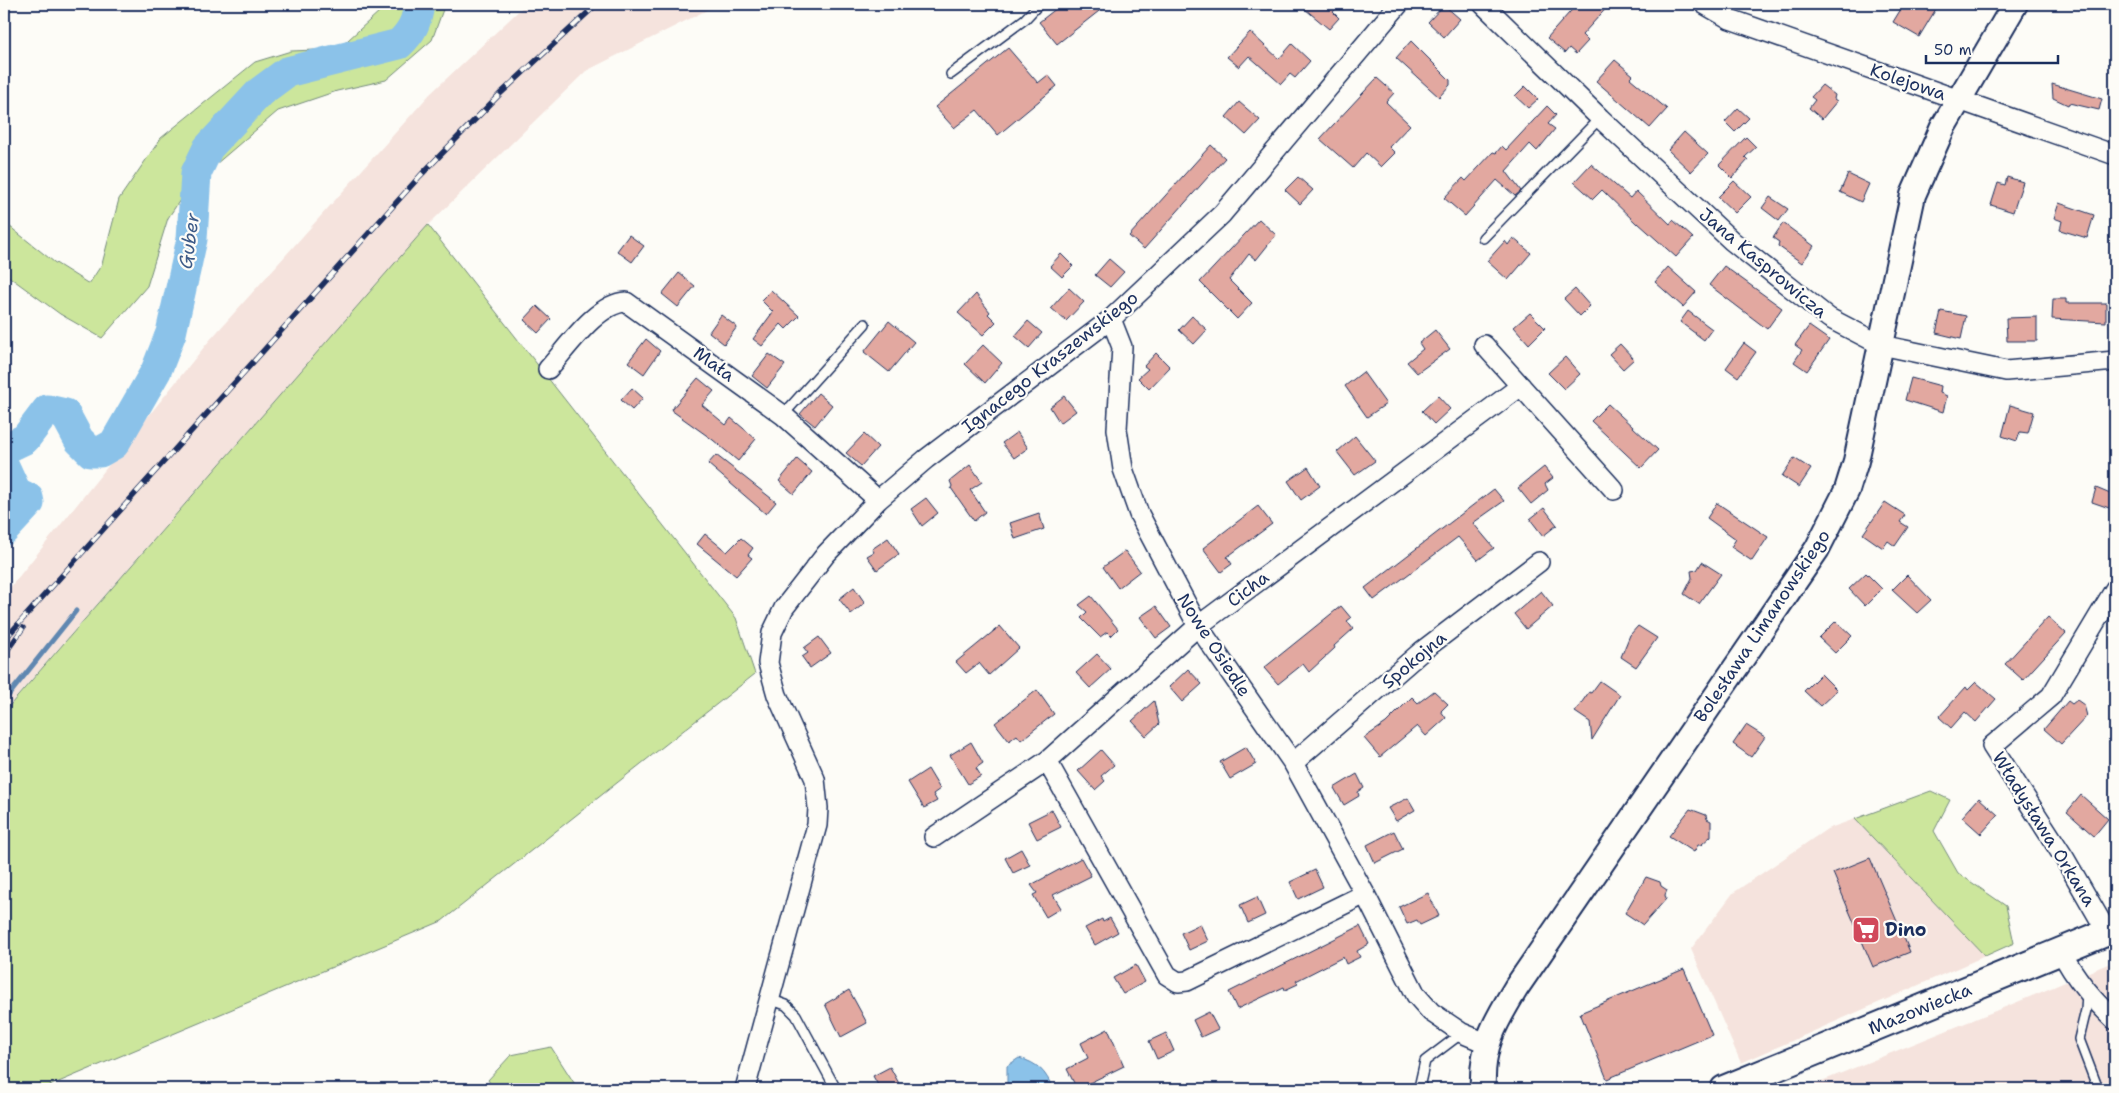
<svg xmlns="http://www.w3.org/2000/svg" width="2119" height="1093" font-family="'Shantell Sans',sans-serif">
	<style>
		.built { fill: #f5e3dd }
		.green { fill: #cce69c; stroke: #748a7d }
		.water { fill: #8bc2e9; stroke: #5e87b1 }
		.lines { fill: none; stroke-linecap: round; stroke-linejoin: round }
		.stream { stroke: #5e87b1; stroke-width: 5 }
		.river { stroke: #8bc2e9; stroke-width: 31 }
		.building { fill: #e2a8a0; stroke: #1b2f5e }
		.service-casing { stroke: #1b2f5e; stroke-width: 12 }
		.minor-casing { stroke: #1b2f5e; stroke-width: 22 }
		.tertiary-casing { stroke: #1b2f5e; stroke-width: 28 }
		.secondary-casing { stroke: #1b2f5e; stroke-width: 30 }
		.service { stroke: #fdfcf7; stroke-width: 9 }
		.minor { stroke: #fdfcf7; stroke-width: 19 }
		.tertiary { stroke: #fdfcf7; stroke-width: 24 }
		.secondary { stroke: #fdfcf7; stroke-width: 26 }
		.rail-casing { stroke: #1b2f5e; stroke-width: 5.5 }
		.rail { stroke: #fdfcf7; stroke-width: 4; stroke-dasharray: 11; stroke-linecap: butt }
		.labels { text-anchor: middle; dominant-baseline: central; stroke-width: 4.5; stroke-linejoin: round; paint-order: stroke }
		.street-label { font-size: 18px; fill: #1b2f5e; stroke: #fdfcf7 }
		.poi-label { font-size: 18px; font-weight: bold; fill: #1b2f5e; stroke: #fdfcf7; text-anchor: start }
		.water-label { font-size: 19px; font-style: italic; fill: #3d5b88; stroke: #fdfcf7 }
	</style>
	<rect width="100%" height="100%" fill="#fdfcf7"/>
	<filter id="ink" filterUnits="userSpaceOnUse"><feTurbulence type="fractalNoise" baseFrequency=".02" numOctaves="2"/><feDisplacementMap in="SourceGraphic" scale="10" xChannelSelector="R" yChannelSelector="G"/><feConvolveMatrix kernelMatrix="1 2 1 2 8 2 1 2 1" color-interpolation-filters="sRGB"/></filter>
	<g filter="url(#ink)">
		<path class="built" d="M526,4H719L586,71L428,225L4,711V595L209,341L430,94Z
			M1855,819L1985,956L1741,1063L1691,949L1733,893L1827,829Z
			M2115,961V1089H1802L2015,1003Z"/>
		<path class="green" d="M377,4H445L432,40L386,80L337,91L278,111L188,188L168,218L147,286L102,338L60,314L4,273V222L54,262L89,284L102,264L119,199L161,138L255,62L291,51L338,49L380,11Z
			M428,225L736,618L755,674L442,921L42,1089H4V712Z
			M1931,791L1950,800L1934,831L1958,873L2006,906L2014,943L1985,956L1855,819Z
			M551,1047L578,1089H494L488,1080L511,1055Z"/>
		<path class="water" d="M1019,1058C1038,1063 1046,1072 1053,1089H1007V1066Z"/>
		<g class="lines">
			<path class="stream" d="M4,701L76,611"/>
			<path class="river" d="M4,449L25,439L47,410L65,414L79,440L91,452H100L114,444L156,371L171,333L192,239L196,173L208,148L260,92L287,72L399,44C412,32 417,21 419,4
				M4,466L16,492L28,498L29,503L4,530"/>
		</g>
		<path class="building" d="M1062,4H1108L1057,44L1039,22Z
			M1299,4H1340L1333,12L1339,18L1329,29Z
			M1577,4H1610L1582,35L1588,41L1576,54L1569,48L1565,53L1547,38Z
			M1904,4H1939L1919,37L1893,22Z
			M1444,5L1460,19L1444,37L1428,22Z
			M1250,32L1279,59L1292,44L1310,61L1295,78L1290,74L1281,84L1249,56L1239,67L1227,57Z
			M1411,41L1450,80V85L1439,97L1396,58Z
			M1008,48L1038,83L1048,75L1057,86L998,135L977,110L954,128L935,107Z
			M1615,60L1633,75L1630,78L1667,109L1650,128L1596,81Z
			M1377,78L1394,93L1386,102L1410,125L1389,147L1395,153L1381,167L1366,153L1353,168L1320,139Z
			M2052,84L2102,99L2099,110L2069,103L2068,105L2053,98Z
			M1822,85L1835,95L1834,99L1837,101L1822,119L1809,108L1815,100L1811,97Z
			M1525,86L1538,99L1528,108L1515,96Z
			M1239,102L1260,120L1246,135L1226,117Z
			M1547,106L1556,115L1548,124L1555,129L1537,151L1530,144L1506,171L1521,191L1515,196L1497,180L1465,216L1444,198L1463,178L1466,181L1493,152L1496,153L1502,146L1506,150Z
			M1738,108L1749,118L1735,132L1725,122Z
			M1684,132L1708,154L1691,172L1668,150Z
			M1746,137L1756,147L1745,157L1748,160L1732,178L1719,165Z
			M1211,145L1225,158L1144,249L1129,236Z
			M1591,164L1630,198L1636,191L1670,224L1673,220L1693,238L1676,257L1638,223L1637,224L1602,190L1593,199L1574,182Z
			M1848,174L1869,184L1861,202L1840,192Z
			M1298,177L1313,190L1300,204L1285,190Z
			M2007,177L2023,182L2013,212L1991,205L1998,183L2005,185Z
			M1734,181L1751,197L1735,213L1718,197Z
			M1770,197L1788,209L1779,221L1762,208Z
			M2059,203L2094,215L2087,238L2060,230L2062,221L2054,218Z
			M1259,219L1276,235L1256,260L1249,254L1229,280L1252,303L1237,319L1200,282Z
			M1783,223L1814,246L1802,263L1778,246L1779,242L1773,238Z
			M629,235L644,246L632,262L617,251Z
			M1513,238L1531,253L1508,280L1487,261L1505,241L1508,245Z
			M1061,254L1073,266L1062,277L1050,266Z
			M1109,259L1124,272L1110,287L1095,275Z
			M1724,266L1782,308L1767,329L1709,285Z
			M1668,267L1696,292L1683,307L1655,282Z
			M679,273L695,286L678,307L662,294Z
			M1069,288L1084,302L1066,321L1051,308Z
			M1575,289L1590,306L1580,316L1564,299Z
			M771,290L799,316L786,329L781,324L762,346L753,339L773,312L761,300Z
			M976,294L990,312L988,314L996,322L983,335L958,313Z
			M2053,299H2066V303H2106V322L2052,319Z
			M537,306L551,319L538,333L524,320Z
			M1688,311L1712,329L1704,340L1680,322Z
			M1941,311L1966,316L1961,339L1936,333Z
			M1530,313L1545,328L1529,344L1514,327Z
			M721,315L737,327L724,344L709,332Z
			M1192,316L1207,330L1194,344L1179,330Z
			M2037,317V341H2007L2006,318Z
			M889,321L914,342L889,372L864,352Z
			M1028,321L1042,333L1029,348L1015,336Z
			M1809,326L1829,340L1807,371L1794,362L1802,350L1795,345Z
			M1435,330L1450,349L1417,373L1407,362L1423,349L1419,343Z
			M646,339L660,351L644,374L628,362Z
			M1744,343L1756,352L1738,377L1726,368Z
			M1620,344L1634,359L1623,369L1609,354Z
			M983,345L1002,363L985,383L965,364Z
			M1156,353L1170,367L1149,389L1138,378L1148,369L1144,366Z
			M769,354L785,365L767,388L752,376Z
			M1565,357L1580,374L1564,389L1548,373Z
			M1363,372L1386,404L1367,417L1345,386Z
			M698,378L714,391L702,405L726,425L731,418L756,439L738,461L713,440L671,410Z
			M1911,378L1941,386L1940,393L1947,396L1943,412L1905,400Z
			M632,388L643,398L632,410L621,400Z
			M818,393L832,405L815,426L800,414Z
			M1064,396L1076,411L1060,423L1050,407Z
			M1438,396L1450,409L1434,424L1422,411Z
			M1608,404L1658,450L1641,468L1591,421Z
			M2010,405L2034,412L2028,433L2020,432L2017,441L2002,436Z
			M1017,432L1028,448L1014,458L1002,443Z
			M864,434L878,447L861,466L846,453Z
			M1355,436L1375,461L1355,475L1337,452Z
			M716,455L776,502L766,514L708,464Z
			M1794,458L1811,469L1799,487L1782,476Z
			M797,459L812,472L794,494L779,481Z
			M970,465L982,482L970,490L985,512L974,521L951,488L952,486L950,481Z
			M1308,467L1320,486L1301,500L1288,481Z
			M1544,467L1553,478L1545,484L1548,490L1531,504L1518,488Z
			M2096,488L2115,496V510L2092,502Z
			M1494,489L1504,501L1473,523L1494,548L1478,560L1458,537L1374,600L1365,588Z
			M926,498L938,513L922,526L911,509Z
			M1885,502L1905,515L1900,522L1908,527L1895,546L1888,541L1883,548L1863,534Z
			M1717,503L1768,537L1752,561L1731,547L1736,539L1707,518Z
			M1258,506L1272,524L1227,557L1232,564L1221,572L1203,548Z
			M1544,508L1557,525L1543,536L1530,519Z
			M1039,513L1044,529L1015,539L1010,523Z
			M705,534L727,552L741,538L753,548L748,555L752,558L736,576L697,544Z
			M888,538L899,554L877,570L867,556L874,552L872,549Z
			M1125,551L1140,571L1118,588L1103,567Z
			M1702,562L1721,574L1699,604L1684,594L1692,578L1691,571L1697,570Z
			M1866,573L1882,589L1865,606L1849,589Z
			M1907,575L1931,600L1917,613L1892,590Z
			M854,587L865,603L851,614L839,599Z
			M1541,591L1553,606L1526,629L1514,614Z
			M1091,596L1118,629L1111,636L1107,632L1100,637L1081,618L1087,612L1079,605Z
			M1156,606L1171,627L1156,638L1140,617Z
			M1341,606L1351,618L1347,621L1353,629L1334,646L1335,648L1309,672L1303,664L1278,684L1264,668Z
			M2048,617L2066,633L2023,680L2005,664Z
			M1836,621L1852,636L1835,653L1819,638Z
			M1000,626L1019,648L989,675L979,663L966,673L956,662Z
			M1638,626L1657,638L1636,667L1621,657L1630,635Z
			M819,637L831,653L810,668L802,657L808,653L804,648Z
			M1097,654L1111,669L1090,688L1076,673Z
			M1188,669L1202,684L1182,702L1169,687Z
			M1821,674L1837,690L1820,706L1804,691Z
			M1600,681L1620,695L1592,740L1590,722L1575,712L1589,692L1591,693Z
			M1976,682L1996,699L1976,722L1965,712L1951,728L1939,717L1966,687L1968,690Z
			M1037,690L1054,714L1021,740L1017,735L1009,741L995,723Z
			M1434,691L1448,704L1441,711L1446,718L1426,736L1417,726L1380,757L1364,738L1386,723L1412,697L1418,703Z
			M2077,700L2084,705L2087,716L2061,744L2044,729L2068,701L2072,704Z
			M1154,701L1159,724L1146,736L1132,721Z
			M1746,725L1765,737L1751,757L1733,744Z
			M971,742L983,763L976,768L981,776L968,784L950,755Z
			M1246,747L1256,764L1230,779L1220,762Z
			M1101,750L1114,765L1101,776L1105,781L1095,790L1078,771Z
			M928,769L940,789L933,794L937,801L924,808L908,782Z
			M1357,774L1364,788L1358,792L1359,796L1344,805L1334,788Z
			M2081,795L2108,819L2094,836L2067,812Z
			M1408,798L1415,810L1396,821L1388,808Z
			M1979,798L1998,815L1981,834L1962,817Z
			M1690,809L1706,815L1707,819L1711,821V836L1701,845H1698L1694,852L1669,836Z
			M1052,810L1061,827L1037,839L1028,822Z
			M1394,831L1403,849L1375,863L1367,845Z
			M1021,849L1030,865L1013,873L1005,858Z
			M1081,858L1091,876L1053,895L1061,908L1046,917L1033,895L1037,893L1031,885Z
			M1870,858L1910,952L1873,967L1833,873Z
			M1315,870L1323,887L1298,899L1290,882Z
			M1646,877L1660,882L1661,886L1667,890L1665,895L1666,899L1643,925L1625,913Z
			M1428,893L1439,916L1420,925L1417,920L1407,924L1399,907Z
			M1257,897L1265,915L1248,923L1240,905Z
			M1110,918L1118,932L1095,945L1085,928L1102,919L1103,922Z
			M1200,924L1208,941L1189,950L1181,933Z
			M1360,926L1369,944L1357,951L1360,957L1346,964L1343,957L1296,981L1298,984L1285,990L1284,987L1237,1009L1229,992Z
			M1136,965L1145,982L1123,994L1113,978Z
			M1684,969L1712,1035L1607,1079L1580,1013Z
			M849,990L867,1023L841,1037L825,1004Z
			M1209,1012L1218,1029L1201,1037L1193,1020Z
			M1108,1029L1124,1066L1077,1089L1067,1069L1088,1058L1081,1043Z
			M1166,1033L1174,1051L1157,1059L1149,1041Z
			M890,1067L902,1089H880L873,1076Z"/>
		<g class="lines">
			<defs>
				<path id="service" d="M951,74L1025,19L1039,4
					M1483,238L1600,118
					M783,415L865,324
					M2087,994L2086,1010L2079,1039L2098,1089
					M769,999L786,1005L796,1015L836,1089
					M1423,1089L1420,1083L1425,1061L1462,1033"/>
				<path id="minor" d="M1483,4L1600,118L1732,241L1829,318L1881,345L2006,371L2115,361
					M1704,4L1730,19L2115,155
					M1111,319L1122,347L1117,429L1123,469L1139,514L1198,626L1293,763L1365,894L1416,995L1431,1012L1462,1033L1486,1043
					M1484,345L1614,490
					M548,369C567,348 597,303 626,302L783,415L878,500
					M1047,761L1167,975L1178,982L1187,981L1365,894
					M1293,763L1422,651L1539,562
					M934,837L1047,761L1198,626L1521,386
					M2107,932L2065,859L1992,746L2051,696L2115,589
					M2061,951C2075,979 2093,999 2115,1020
					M745,1089L817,825L818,808L815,779L777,695L768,663L772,633L784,608L826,554L878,500L926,459L1111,319L1222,214L1399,4"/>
				<path id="tertiary" d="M1483,1089C1481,1046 1494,1024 1516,988L1817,549L1847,490L1856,461L1913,195L1943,127L2015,4"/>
				<path id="secondary" d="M1724,1089L2115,929"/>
			</defs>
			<use href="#service" class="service-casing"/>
			<use href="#minor" class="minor-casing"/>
			<use href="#tertiary" class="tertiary-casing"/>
			<use href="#secondary" class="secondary-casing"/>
			<use href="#service" class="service"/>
			<use href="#minor" class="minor"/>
			<use href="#tertiary" class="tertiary"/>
			<use href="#secondary" class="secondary"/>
			<defs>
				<path id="rail" d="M4,640L420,176L500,94L597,4
					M4,655L23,628"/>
			</defs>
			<use href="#rail" class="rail-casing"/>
			<use href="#rail" class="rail"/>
		</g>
	</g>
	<defs>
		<symbol id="supermarket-square" viewBox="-11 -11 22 22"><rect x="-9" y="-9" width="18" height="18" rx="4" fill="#d1495b" stroke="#fdfcf7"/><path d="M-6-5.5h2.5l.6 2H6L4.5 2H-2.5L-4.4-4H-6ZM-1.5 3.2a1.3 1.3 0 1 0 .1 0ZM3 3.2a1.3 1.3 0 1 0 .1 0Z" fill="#fff"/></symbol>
	</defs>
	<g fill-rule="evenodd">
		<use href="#supermarket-square" x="1850" y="914" width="32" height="32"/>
	</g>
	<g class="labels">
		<g class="street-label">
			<text transform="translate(1908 82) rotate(19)">Kolejowa</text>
			<text transform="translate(1763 263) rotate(40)">Jana Kasprowicza</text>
			<text transform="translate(1050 362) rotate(-38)">Ignacego Kraszewskiego</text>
			<text transform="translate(714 364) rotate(36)">Mała</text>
			<text transform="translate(1248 589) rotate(-37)">Cicha</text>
			<text transform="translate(1762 626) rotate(-56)">Bolesława Limanowskiego</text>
			<text transform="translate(1214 645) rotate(57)">Nowe Osiedle</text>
			<text transform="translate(1414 660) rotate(-40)">Spokojna</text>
			<text transform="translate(2044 829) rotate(58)">Władysława Orkana</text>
			<text transform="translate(1920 1009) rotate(-22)">Mazowiecka</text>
		</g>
		<g class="poi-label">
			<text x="1885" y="930">Dino</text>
		</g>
		<g class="water-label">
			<text transform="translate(189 241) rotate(-82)">Guber</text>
		</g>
	</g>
	<rect width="2119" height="1093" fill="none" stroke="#fdfcf7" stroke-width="20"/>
	<rect x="10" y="10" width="2099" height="1073" fill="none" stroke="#1b2f5e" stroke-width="2" filter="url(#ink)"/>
	<path d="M1926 55v8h132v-8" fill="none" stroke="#1b2f5e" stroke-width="2.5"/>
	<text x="1934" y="55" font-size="15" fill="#1b2f5e" stroke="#fdfcf7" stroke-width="4" paint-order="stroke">50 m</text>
</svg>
